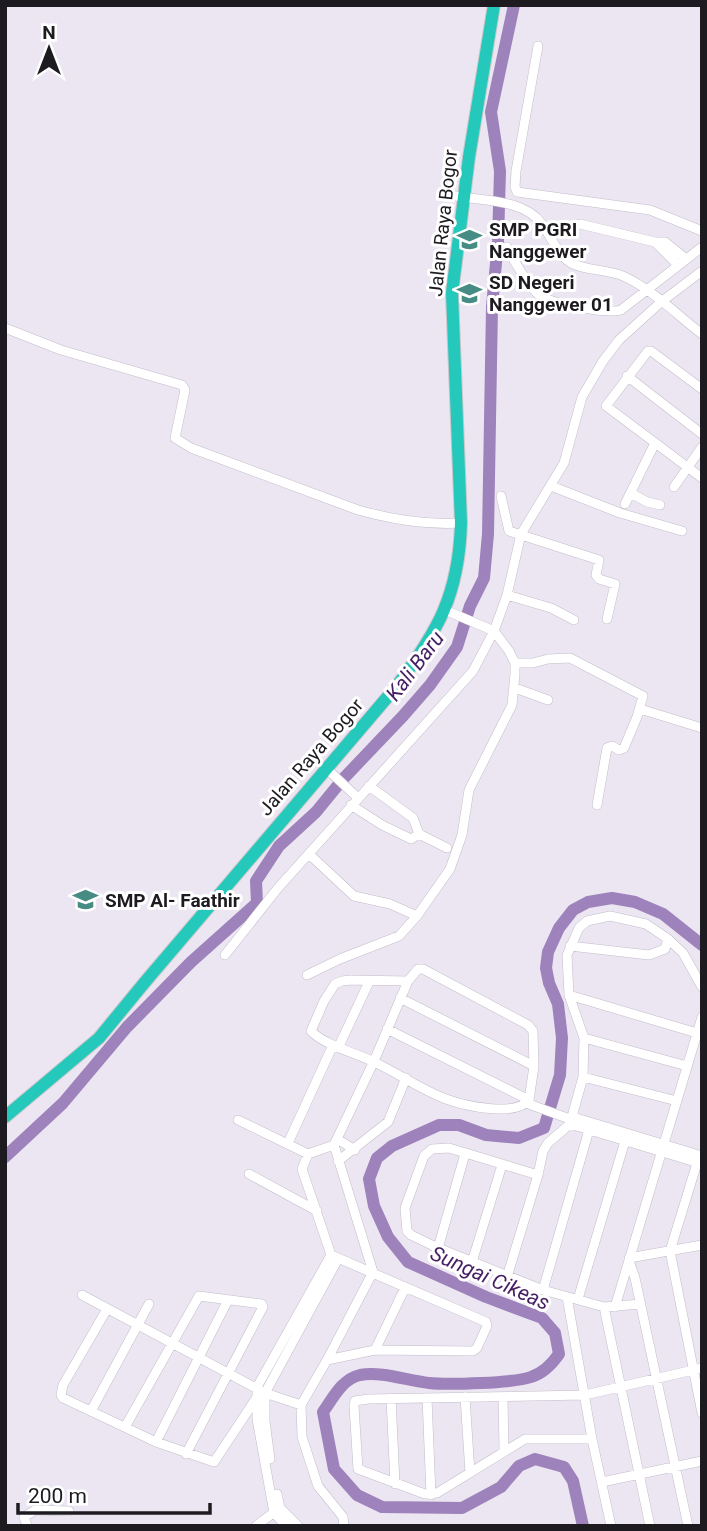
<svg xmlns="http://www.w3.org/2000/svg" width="707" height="1531" font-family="Roboto,sans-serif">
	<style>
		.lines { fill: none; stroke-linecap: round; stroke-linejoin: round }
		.river { stroke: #9e82bb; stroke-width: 12 }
		.minor-casing { stroke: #c2bdc8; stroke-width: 10 }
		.highway-casing { stroke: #c9c8c9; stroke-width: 14 }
		.minor { stroke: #fff; stroke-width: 9 }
		.highway { stroke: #24c9bc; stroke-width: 12 }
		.labels { text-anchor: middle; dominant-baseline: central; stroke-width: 6; stroke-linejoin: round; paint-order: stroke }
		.street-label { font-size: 19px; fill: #1d1b1f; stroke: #fff }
		.poi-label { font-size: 19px; font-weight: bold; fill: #1d1b1f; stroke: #fff; text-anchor: start }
		.water-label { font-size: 21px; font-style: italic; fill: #451e63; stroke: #fff }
	</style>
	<rect width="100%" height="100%" fill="#ece6f2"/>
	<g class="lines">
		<path class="river" d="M5,1157L63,1103L127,1027L191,962L257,903L256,881L279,846L316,812L343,779L403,716L430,685L457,647L470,606L484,578L488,534L492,307L498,241L500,171L491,112L514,5
			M583,1526L573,1481L564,1467L535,1459L519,1466L501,1487L462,1508L382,1507L357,1495L334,1469L323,1412C333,1398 342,1379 360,1375C382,1371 408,1381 429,1383C448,1385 515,1383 531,1377C544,1373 552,1364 559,1354L555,1333L542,1318L486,1297L408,1262L388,1237L374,1206L369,1179L377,1158L392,1146L439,1125H459L486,1135L519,1138L544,1128L560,1075L562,1038L558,1004L549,983L546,968L548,952L559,928L573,910L588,902L612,898L635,902L663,914L702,945"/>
		<defs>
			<path id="minor" d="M538,46L516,171L515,187L517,192L650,210L702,231
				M456,196C483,201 524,199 542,224C550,235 558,255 571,263C586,271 607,269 623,276C652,289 677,315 702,334
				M580,224L655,242H665L686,259
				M655,242L678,265
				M507,247C513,259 530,290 541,296C554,304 607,314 621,310L702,247
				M5,328L61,350L182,385L185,390L175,438L191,448L358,510C390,519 427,525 461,523
				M627,376L702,434
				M702,389L651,351H648L606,406L702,478
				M551,486L620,513L682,531
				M674,487L702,447
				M631,493L647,502L660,505
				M501,496L509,531L599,560L596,575L599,579L615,584L607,619
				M625,504L655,443
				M507,595L551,608L574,620
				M515,663H533L548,659L570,658L643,696L637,717L624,748L619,750L612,746L607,748L597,805
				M515,688L548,700
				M640,709L702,728
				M327,769L358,798
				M369,786L413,818L419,834L447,848
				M351,805L382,825L411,839L419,834
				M310,855L354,896L390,904L417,916
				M570,946L649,955L665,949L668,939
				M225,955L278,888L473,671L494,631L507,595L521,534L564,463L582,397L603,361L619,340L661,302L702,271
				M418,969H423L528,1025L533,1031L534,1066L529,1100C515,1117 465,1106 446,1099C421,1090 398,1073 374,1062C356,1053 324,1045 311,1031L324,1001L335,984L342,981L351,980L408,981Z
				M307,975L340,959L399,936L417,916L450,869L462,835L469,790L512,705L515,674V663L509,651L494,631L445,610
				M569,995L697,1033
				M400,998L534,1066
				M387,1029L529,1100
				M584,1038L687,1066
				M339,1046L369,982
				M583,1077L677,1101
				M526,1103L567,1118
				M568,1118L573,1117L702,1156
				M238,1120L308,1154
				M570,1124L702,1164
				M337,1139L355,1150
				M288,1143L333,1045
				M338,1161L388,1122L406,1078
				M697,1163L670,1251L702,1413
				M249,1174L317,1211
				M538,1175L449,1148L432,1149L424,1156L405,1208L407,1231L411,1235L438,1248L543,1290L604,1307L641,1304
				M438,1248L465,1154
				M629,1258L702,1245
				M629,1261L635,1278L688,1526
				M472,1262L502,1165
				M507,1277L538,1175L543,1151L548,1143L570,1124L583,1077L584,1038L569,995L567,955L579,928L587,921L610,916L646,924L668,939L683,953L702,987
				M543,1290L589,1130
				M82,1295L265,1393L301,1405
				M567,1297L592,1439L611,1526
				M578,1299L625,1141
				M604,1307L650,1526
				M615,1307L702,1017
				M107,1309L63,1385L61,1395L63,1398L156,1442L214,1462L257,1397
				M375,1350L405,1288
				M327,1360L373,1272L334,1145
				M465,1397L470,1473
				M503,1397L504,1451
				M391,1398L395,1484
				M427,1398L431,1495
				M91,1411L149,1304
				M125,1427L199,1296L262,1304L263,1307L186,1454
				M592,1439H525L437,1493L425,1494L358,1469L354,1406L355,1401L368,1399L585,1395L702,1368
				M156,1442L228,1300
				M270,1459L265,1421V1393L338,1259
				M602,1482L702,1461
				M277,1494L280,1508L298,1526
				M27,1526L24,1517L35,1510L69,1511
				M256,1526L277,1510
				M286,1526L274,1513L257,1419V1387L331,1255
				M344,1526L343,1517L318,1486L302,1437L301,1405L327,1360L375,1350L473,1351L477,1348L487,1326L486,1322L331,1255L302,1169L308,1154L334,1145L374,1061L408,981"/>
			<path id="highway" d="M5,1117L99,1038L145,982L396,687C438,631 459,595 461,523L452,293L469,157L494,5"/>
		</defs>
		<use href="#minor" class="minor-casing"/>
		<use href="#highway" class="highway-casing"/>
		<use href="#minor" class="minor"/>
		<use href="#highway" class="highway"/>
	</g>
	<defs>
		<symbol id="school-bare" viewBox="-9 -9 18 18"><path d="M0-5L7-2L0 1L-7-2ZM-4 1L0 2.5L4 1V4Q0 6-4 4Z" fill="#468c85" stroke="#fff" stroke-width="2.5" paint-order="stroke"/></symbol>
	</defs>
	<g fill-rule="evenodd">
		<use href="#school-bare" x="452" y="222" width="35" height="35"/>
		<use href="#school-bare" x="452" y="276" width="35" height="35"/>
		<use href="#school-bare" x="68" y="882" width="35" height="35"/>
	</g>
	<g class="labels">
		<g class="street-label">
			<text transform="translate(443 223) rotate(-84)">Jalan Raya Bogor</text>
			<text transform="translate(311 757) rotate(-49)">Jalan Raya Bogor</text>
		</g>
		<g class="poi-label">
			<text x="489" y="229">SMP PGRI<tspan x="489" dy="22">Nanggewer</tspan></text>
			<text x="489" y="282">SD Negeri<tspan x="489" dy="22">Nanggewer 01</tspan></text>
			<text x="105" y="900">SMP Al- Faathir</text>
		</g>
		<g class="water-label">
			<text transform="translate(415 666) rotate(-53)">Kali Baru</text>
			<text transform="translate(490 1278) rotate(24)">Sungai Cikeas</text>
		</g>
	</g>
	<rect width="707" height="1531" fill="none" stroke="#1d1b1f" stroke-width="14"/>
	<g transform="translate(49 49)" stroke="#ffffff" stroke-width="5" paint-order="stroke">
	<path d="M0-5L12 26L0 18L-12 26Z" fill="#1d1b1f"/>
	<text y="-10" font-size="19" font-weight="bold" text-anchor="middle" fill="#1d1b1f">N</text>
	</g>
	<path d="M18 1503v10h192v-10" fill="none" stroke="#1d1b1f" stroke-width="3.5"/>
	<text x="28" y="1503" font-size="21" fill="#1d1b1f" stroke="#ffffff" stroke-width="5" paint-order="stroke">200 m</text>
</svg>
